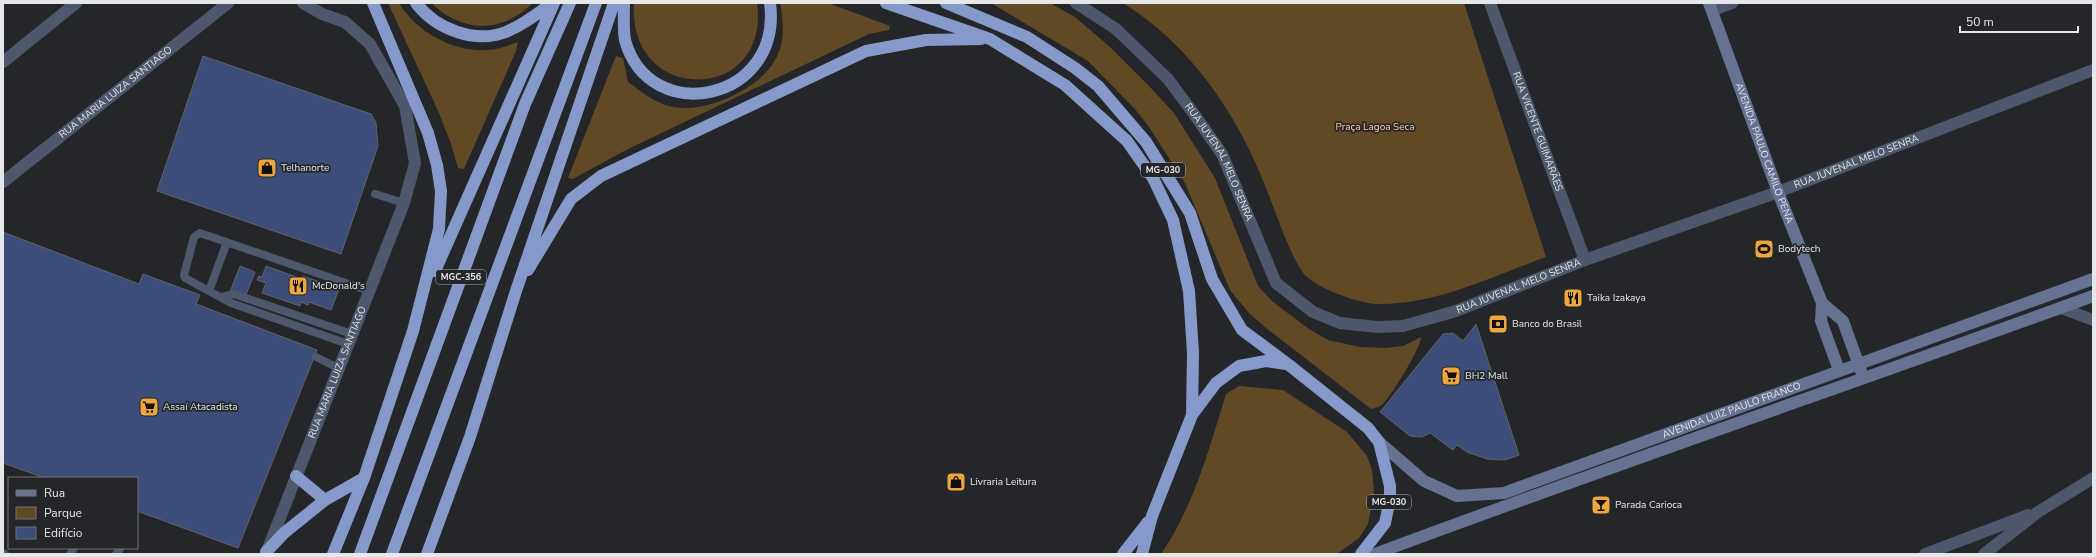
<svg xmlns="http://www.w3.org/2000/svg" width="2096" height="557" font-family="'Nunito Sans',sans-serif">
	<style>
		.green { fill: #624926 }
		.building { fill: #3c4d7a; stroke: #626366 }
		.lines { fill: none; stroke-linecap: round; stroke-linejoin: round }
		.lane { stroke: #4e576b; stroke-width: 8 }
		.street { stroke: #4e576b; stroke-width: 12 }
		.secondary { stroke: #657292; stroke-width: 12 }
		.highway { stroke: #859acb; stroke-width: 12 }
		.labels { text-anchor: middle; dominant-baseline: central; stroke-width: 3.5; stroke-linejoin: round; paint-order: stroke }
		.shield { fill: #252629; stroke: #acadaf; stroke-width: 1 }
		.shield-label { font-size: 9px; font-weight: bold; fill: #e6e7e9 }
		.street-label { font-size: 10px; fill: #e6e7e9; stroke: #252629 }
		.park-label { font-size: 10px; fill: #fdd29b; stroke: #252629 }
		.poi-label { font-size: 10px; fill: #e6e7e9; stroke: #252629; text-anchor: start }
	</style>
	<rect width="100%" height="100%" fill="#252629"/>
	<path class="green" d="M388,3H399C416,32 455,53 488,50C498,50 509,45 518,42L516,51L464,169L458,168L451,144L439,113Z
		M431,3H533C501,34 463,33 431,3Z
		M634,3H757C771,104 627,106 634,3Z
		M780,3H828L890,26L889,30L869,34L626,150L573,179L568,178L616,56L623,58L628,82C642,92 656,104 673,107C706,114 765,87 778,54C785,39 783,19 780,3Z
		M991,3H1050L1075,17L1110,47L1150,87L1174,113L1215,178L1258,286L1273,302L1309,329L1328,340L1360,347L1384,348L1403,346L1421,337C1422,346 1390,398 1382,405C1380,407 1374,408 1371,409L1266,328L1249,313L1230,290L1185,183L1147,124L1134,108L1088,61Z
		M1123,3H1464L1546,257C1494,276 1433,306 1376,304C1358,303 1316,288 1304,274C1289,254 1274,207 1264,183C1236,112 1189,44 1123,3Z
		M1239,386L1283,390L1347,432L1367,456L1372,470L1374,492L1368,524L1359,538L1337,554H1161C1194,506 1209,449 1226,394Z"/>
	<path class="building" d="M203,56L371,114L376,123L378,146L341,254L157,191Z
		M3,232L139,284L143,274L200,295L196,304L317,350L238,548L137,511V478H45L3,463Z
		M240,266L255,272L245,297L230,292Z
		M266,266L302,279L303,276L339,289L331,310L309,302L308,305L301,302L300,306L262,293L266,283L257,280L259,276L262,277Z
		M1476,324L1519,455L1505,460L1487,459L1467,452L1457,445L1453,450L1430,433L1422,437L1410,436L1380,412L1443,334L1453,333L1463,341Z"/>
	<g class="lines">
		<path class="lane" d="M375,194L404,203
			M209,291L227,242
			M222,297L234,294L352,334
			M348,344L231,303L185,278L184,275L194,237L200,233L369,291
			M316,357L338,368
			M3,553L5,554
			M70,554L74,548
			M116,554L120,549"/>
		<g class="street">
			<path id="s1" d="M1076,3L1116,29L1168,79L1194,114L1222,154L1276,283L1313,312L1340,323L1377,327L1403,326L1456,311L1585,260L1778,192L2093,70"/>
			<path id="s2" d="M1490,3L1585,260"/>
			<path d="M1712,10L1732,3"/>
			<path d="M3,62L76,3"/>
			<path id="s3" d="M3,182L228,3"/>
			<path d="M2061,308L2093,320"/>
			<path id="s4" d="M267,551L404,203L415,163L405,106L370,44L345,22L322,14L303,3"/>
			<path d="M1925,554L2028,515"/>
			<path d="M1984,554L2038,512L2093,478"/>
		</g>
		<g class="secondary">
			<path id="s5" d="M1709,3L1778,192L1822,303L1821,321L1839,370"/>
			<path d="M1822,303L1843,321L1861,371"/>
			<path id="s6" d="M1379,442L1424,481L1457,496L1504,493L2093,279"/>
			<path d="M1375,554C1613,465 1854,383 2093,296"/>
		</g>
		<path class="highway" d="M416,3C436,29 474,44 506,32C523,25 537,14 552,3
			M624,3C624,14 623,29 625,40C649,128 783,102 770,3
			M886,3L990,39L1065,85L1127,141L1153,178L1173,220L1189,291L1193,353L1192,415
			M946,3L1027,37L1075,68L1098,86L1146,142L1190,213L1212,279L1242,330L1289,365L1368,428L1379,442L1390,486V499L1385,523L1361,554
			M528,270L571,199L601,176L866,51L926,40L981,39
			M435,271L554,3
			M296,476L325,500L364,478
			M266,552L284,533L325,500
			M333,554L364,478L413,331L439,229L441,191L437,165L428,133L373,3
			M360,554L525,104L570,3
			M392,554L596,3
			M427,554L470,437L516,291L614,3
			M1123,554L1148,522
			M1142,554L1152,516L1192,415L1216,383L1239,366L1266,361L1286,364"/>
	</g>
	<defs>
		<symbol id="shop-square" viewBox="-11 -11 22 22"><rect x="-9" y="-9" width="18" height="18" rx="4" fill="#eea73d" stroke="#252629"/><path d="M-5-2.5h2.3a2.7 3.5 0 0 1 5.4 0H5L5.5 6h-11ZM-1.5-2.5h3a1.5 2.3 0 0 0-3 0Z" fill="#111"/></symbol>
		<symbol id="stadium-square" viewBox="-11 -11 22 22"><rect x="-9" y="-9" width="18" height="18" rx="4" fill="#eea73d" stroke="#252629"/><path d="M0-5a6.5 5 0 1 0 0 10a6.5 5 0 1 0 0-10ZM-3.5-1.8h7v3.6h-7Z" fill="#111"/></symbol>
		<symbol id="restaurant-square" viewBox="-11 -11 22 22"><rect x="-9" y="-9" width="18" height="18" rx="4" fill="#eea73d" stroke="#252629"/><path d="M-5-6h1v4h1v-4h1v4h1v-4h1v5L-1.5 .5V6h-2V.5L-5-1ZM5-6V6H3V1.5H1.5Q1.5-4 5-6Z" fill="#111"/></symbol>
		<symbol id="bank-square" viewBox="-11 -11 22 22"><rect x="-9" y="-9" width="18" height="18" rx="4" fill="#eea73d" stroke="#252629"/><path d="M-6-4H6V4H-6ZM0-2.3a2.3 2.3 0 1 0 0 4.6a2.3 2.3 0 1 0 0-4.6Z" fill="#111"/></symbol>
		<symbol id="supermarket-square" viewBox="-11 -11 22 22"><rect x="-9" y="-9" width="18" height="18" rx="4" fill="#eea73d" stroke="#252629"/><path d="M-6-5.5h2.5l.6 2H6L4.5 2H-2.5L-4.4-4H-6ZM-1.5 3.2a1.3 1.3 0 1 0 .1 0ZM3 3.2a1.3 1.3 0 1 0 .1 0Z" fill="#111"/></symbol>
		<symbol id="bar-square" viewBox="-11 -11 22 22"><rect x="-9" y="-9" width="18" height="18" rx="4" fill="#eea73d" stroke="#252629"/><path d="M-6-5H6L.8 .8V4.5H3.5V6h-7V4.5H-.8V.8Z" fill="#111"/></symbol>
	</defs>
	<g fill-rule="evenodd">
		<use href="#shop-square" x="256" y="157" width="22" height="22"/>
		<use href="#stadium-square" x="1753" y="238" width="22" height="22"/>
		<use href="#restaurant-square" x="287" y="275" width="22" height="22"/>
		<use href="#restaurant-square" x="1562" y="287" width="22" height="22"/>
		<use href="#bank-square" x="1487" y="313" width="22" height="22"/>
		<use href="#supermarket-square" x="1440" y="365" width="22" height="22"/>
		<use href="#supermarket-square" x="138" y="396" width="22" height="22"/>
		<use href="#shop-square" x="945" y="471" width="22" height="22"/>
		<use href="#bar-square" x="1590" y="494" width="22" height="22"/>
	</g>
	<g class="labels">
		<g class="shield">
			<rect x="1141" y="163" width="44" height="14" rx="3"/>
			<rect x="436" y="270" width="50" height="14" rx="3"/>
			<rect x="1367" y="495" width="44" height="14" rx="3"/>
		</g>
		<g class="shield-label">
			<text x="1163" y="170">MG-030</text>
			<text x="461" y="277">MGC-356</text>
			<text x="1389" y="502">MG-030</text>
		</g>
		<g class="street-label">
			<text stroke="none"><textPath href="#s3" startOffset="144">RUA MARIA LUIZA SANTIAGO</textPath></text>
			<text stroke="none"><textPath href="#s2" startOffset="137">RUA VICENTE GUIMARÃES</textPath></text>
			<text stroke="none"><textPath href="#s5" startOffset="160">AVENIDA PAULO CAMILO PENA</textPath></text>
			<text stroke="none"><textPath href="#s1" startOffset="974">RUA JUVENAL MELO SENRA</textPath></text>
			<text stroke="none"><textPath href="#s1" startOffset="218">RUA JUVENAL MELO SENRA</textPath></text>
			<text stroke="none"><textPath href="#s1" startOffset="614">RUA JUVENAL MELO SENRA</textPath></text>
			<text stroke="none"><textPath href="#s4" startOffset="192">RUA MARIA LUIZA SANTIAGO</textPath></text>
			<text stroke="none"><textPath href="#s6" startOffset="385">AVENIDA LUIZ PAULO FRANCO</textPath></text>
		</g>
		<g class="park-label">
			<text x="1375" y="127">Praça Lagoa Seca</text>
		</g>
		<g class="poi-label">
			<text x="281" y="168">Telhanorte</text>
			<text x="1778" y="249">Bodytech</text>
			<text x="312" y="286">McDonald's</text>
			<text x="1587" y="298">Taika Izakaya</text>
			<text x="1512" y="324">Banco do Brasil</text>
			<text x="1465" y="376">BH2 Mall</text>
			<text x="163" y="407">Assaí Atacadista</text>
			<text x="970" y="482">Livraria Leitura</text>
			<text x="1615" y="505">Parada Carioca</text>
		</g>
	</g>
	<rect width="2096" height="557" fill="none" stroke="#e6e7e9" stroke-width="8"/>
	<rect x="8" y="477" width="130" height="72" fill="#252629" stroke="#727376"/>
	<rect x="16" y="490" width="20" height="6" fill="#657292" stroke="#727376"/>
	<text x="44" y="497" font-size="12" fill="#e6e7e9">Rua</text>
	<rect x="16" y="507" width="20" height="12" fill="#624926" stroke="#727376"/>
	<text x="44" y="517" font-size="12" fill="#e6e7e9">Parque</text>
	<rect x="16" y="527" width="20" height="12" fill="#3c4d7a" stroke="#727376"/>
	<text x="44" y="537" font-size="12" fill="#e6e7e9">Edifício</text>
	<path d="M1960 26v6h118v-6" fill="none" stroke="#e6e7e9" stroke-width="2"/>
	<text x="1966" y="26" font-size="12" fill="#e6e7e9" stroke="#252629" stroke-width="3" paint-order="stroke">50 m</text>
</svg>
